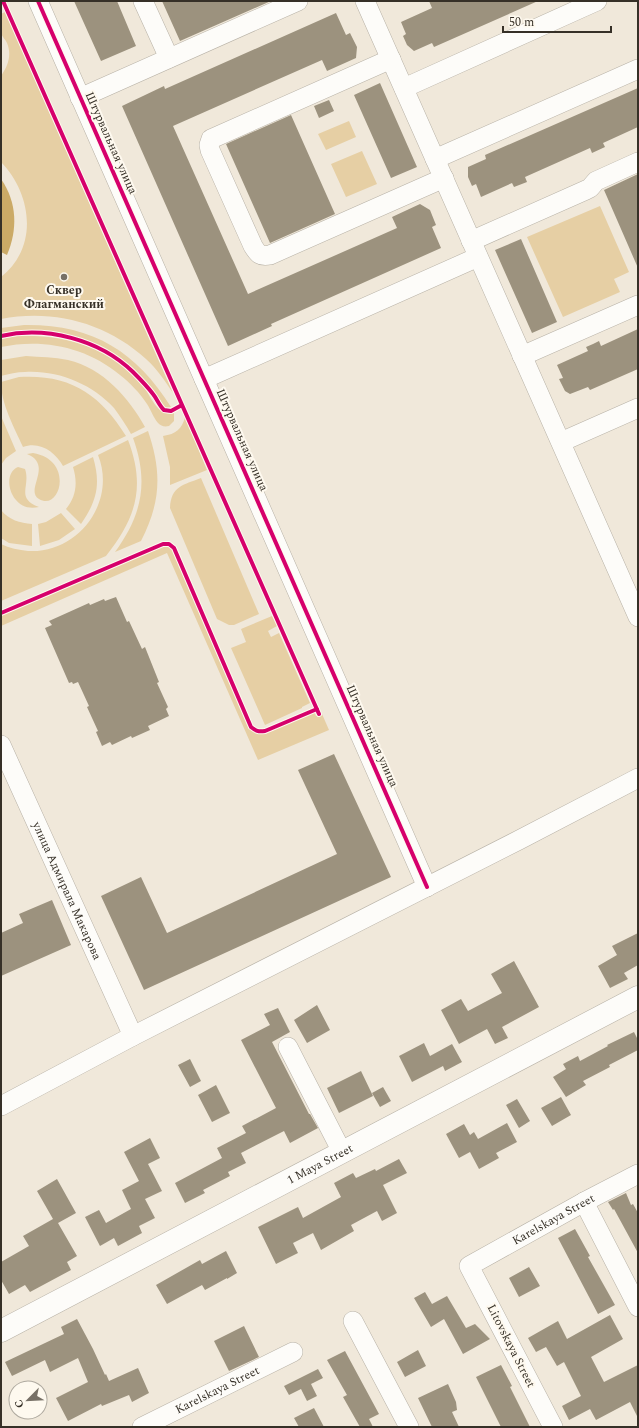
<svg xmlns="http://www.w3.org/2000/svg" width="639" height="1428" font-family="Spectral,serif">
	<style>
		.green { fill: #e6cfa4 }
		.water { fill: #cbaa66 }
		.building { fill: #9c927e }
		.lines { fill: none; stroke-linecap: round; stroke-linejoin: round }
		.minor-casing { stroke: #b7b1a6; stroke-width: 20 }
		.major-casing { stroke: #b7b1a6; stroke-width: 23 }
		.minor { stroke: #fdfcf9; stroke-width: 19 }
		.major { stroke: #fdfcf9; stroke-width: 22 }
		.cycleway-casing { stroke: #fef9ef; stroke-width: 6 }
		.cycleway { stroke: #d6006c; stroke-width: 4 }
		.poi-dot { fill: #777066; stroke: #fef9ef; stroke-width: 1.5 }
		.labels { text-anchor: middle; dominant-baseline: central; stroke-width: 4; stroke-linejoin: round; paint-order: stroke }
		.street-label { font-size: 12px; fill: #363027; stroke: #fef9ef }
		.poi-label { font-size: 12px; font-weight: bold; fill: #363027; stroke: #fef9ef }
	</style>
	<rect width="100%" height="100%" fill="#f0e8da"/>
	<path class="green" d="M5,12L173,393C165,381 157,369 146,359C106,323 54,309 1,319V277C39,247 32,194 1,162V76C8,66 12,55 7,43C6,40 2,37 1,33C0,27 1,20 1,14Z
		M349,121L356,137L326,150L318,134Z
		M362,151L377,184L346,197L331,164Z
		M600,206L629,272L614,279L620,292L563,317L527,237Z
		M24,325C92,324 136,351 171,407L166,408L163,405C128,349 67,320 1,334V328Z
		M17,336C65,334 113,348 144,387C151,397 158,417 174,413V421L169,426C164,427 161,426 158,423C153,417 151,410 147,404C140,393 130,383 120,375C87,347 42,338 1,347V339Z
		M26,356C40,357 54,357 68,360C103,368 129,398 145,427L131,434C126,425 120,416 114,408C92,384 58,370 25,372C17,372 9,374 1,376V360Z
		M19,377C70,374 100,394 126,436L63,466C55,452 40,441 23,447C14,427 1,404 1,382Z
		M1,416L16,451L6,458L1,465Z
		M185,417L207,470L170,485V467L163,436C176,434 182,429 185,417Z
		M148,431C162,472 161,502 141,541L115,552C142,515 149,482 133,438Z
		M128,440C146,487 136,518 106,556L1,601V544C9,548 19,550 28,551C78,554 117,502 98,455Z
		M33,453C75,460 60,512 39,499C24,490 54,465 27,454Z
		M93,457C101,484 97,501 81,524L66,509C76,497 78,483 73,467Z
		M18,467L25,469C31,486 15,498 39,507C11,514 0,474 18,467Z
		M201,478L259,614L234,625H229L217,619L170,508C171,486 183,485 201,478Z
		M1,510C9,520 20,523 32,524V546L9,543L1,538Z
		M61,513L75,529L59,540L40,546L38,524L46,522Z
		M167,545L172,549L253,731L260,734H265L306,716L314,711L316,716L322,714L329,730L258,760L167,553L1,626V616L162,546Z
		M272,616L277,626L268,631L271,637L279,633L310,703L302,707V708L265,725L231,648L246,642L241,629Z"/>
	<path class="water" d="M1,179C17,202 18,229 7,255L1,252Z"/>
	<path class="building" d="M74,1H117L136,46L101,61Z
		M162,1H271L180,41Z
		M429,1H538L434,47L432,43L414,51L407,45L403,36L406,34L401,22L432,8Z
		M336,13L346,35L350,33L357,47L356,58L327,71L322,60L173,126L248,294L397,228L392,217L420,204L430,210L436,225L432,227L441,248L271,324L272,326L228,346L122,106L164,86L165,89Z
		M380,83L417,167L391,178L354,95Z
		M638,88V127L603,143L605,147L592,153L590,148L525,177L527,182L514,187L512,183L481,197L476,184L472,186L468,177V167L486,159L485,155Z
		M329,100L334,111L319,118L314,106Z
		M291,115L335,214L270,243L226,144Z
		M638,174V268L604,190Z
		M521,239L557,322L532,333L495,250Z
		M638,329V369L590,390L588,387L570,394L565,391L559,379L563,378L557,365L588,351L586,347L593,344L599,341L601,346Z
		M116,597L127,622L129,621L142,649L145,647L159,682L157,683L168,707L166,709L169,716L148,726L150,730L132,738L131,736L112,745L110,742L102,746L96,732L98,731L87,707L89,706L78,682L73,684L72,682L69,683L45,628L52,625L49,621L89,603L90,605L104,599L105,601Z
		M334,754L391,877L144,990L101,896L141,877L167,933L337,854L298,770Z
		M52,900L71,945L1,976V933L23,923L19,914Z
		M638,933V965L624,973L628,979L610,988L598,966L617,955L612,946Z
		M514,961L539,1007L502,1027L508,1038L495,1044L487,1029L459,1044L441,1010L461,999L468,1011L502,993L491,974Z
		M317,1005L330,1030L307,1043L294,1020Z
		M278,1008L290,1032L272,1042L309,1114H310L318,1128L290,1143L284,1131L241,1153L246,1163L228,1172L230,1176L203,1190L205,1193L185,1203L175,1183L222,1158L217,1148L246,1133L242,1126L276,1108L241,1040L270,1025L264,1014Z
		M634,1032L638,1040V1050L609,1065L610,1067L583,1081L586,1085L566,1097L553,1077L566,1069L563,1064L578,1056L580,1061L608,1046L607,1045Z
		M424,1043L430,1056L452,1044L462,1062L445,1071L443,1066L412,1082L399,1056Z
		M190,1059L201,1081L190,1087L178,1065Z
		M361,1071L373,1096L339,1113L327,1088Z
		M216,1085L230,1113L212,1122L198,1095Z
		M383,1087L391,1101L380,1107L372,1093Z
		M561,1097L571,1115L552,1126L541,1108Z
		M517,1099L530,1121L519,1128L506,1105Z
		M507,1123L517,1142L496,1153L499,1158L479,1169L470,1152L459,1158L446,1134L464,1124L470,1135L474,1132L478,1139Z
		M150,1138L160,1158L148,1164L162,1191L145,1199L155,1218L139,1226L142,1233L118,1246L114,1238L100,1246L85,1217L99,1210L106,1223L131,1209L122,1190L139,1181L124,1152Z
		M399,1159L407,1173L383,1185L397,1213L382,1221L377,1211L351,1225L354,1231L321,1250L313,1233L293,1243L298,1253L276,1264L258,1227L298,1207L303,1218L341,1197L334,1183L353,1173L356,1178L375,1169L376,1171Z
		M57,1179L76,1213L58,1223L77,1256L67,1262L71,1270L30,1292L25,1285L9,1294L1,1280V1262L29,1246L23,1236L53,1219L37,1191Z
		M626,1193L631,1205L633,1204L638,1213V1253L614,1209L613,1210L608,1202Z
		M575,1229L590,1256L588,1257L615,1305L598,1314L558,1238Z
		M226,1251L237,1273L227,1279V1278L205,1290L202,1285L167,1304L156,1285L200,1260L202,1264Z
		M529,1267L540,1286L519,1297L509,1278Z
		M425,1292L432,1304L447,1296L466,1328L475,1324L490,1339L463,1354L444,1319L431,1327L414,1298Z
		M610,1315L623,1339L591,1357L604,1382L638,1365V1418L630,1402L596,1420L590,1409L569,1420L562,1406L581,1396L564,1362L557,1366L546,1347L536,1352L528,1338L558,1321L567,1339Z
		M77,1319L93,1349L105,1375L106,1374L109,1381L138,1368L149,1393L132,1402L129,1395L102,1406L101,1404L68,1421L56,1398L88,1382L78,1358L50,1372L45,1360L12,1376L5,1362L64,1334L61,1327Z
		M244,1326L259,1357L229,1371L214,1341Z
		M418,1350L426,1366L405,1377L397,1362Z
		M345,1351L379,1414L369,1419L373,1427H360L343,1397L347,1395L327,1360Z
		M501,1365L512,1386L510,1387L530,1427H501L476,1377Z
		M318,1369L323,1378L311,1384L317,1396L307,1401L301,1389L289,1395L284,1386Z
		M448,1384L456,1402L457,1410L452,1412L459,1427H432L418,1398Z
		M314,1408L324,1427H299L294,1418Z"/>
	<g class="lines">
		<defs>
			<g id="minor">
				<path d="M38,1L427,887"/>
				<path d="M143,1L169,58"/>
				<path d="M365,1L638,617"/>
				<path d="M391,59L211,139L209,145L210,150L253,246C258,254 260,257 270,255L444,178"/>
				<path d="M404,88L597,1"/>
				<path d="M80,98L298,1"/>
				<path d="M435,159L638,69"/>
				<path d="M471,241L586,190L590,188L596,181L638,162"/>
				<path d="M522,356L638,305"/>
				<path d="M204,379L478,257"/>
				<path d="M561,442L638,408"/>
				<path id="s1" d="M1,745L133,1036"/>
				<path d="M288,1047L342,1152"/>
				<path d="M1,1106L133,1036L519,840L638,778"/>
				<path d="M584,1202L638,1307"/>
				<path d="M353,1321L409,1427"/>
				<path id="s2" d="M142,1427L293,1352"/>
				<path id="s3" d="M553,1427L469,1266L584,1202L638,1174"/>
			</g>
			<g id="major">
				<path id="s4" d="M1,1331L638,997"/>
			</g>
		</defs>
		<use href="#minor" class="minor-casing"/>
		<use href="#major" class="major-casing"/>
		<use href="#minor" class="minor"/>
		<use href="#major" class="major"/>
		<defs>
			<path id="cycleway" d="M3,1L319,714
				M38,1L427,887
				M1,336C46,326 99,339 133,372C140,379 147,386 153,394C157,399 159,405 164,410L171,411L182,405
				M1,613L163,544H169L174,548L251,727C256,731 258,732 265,731L317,709"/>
		</defs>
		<use href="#cycleway" class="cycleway-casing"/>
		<use href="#cycleway" class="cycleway"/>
	</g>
	<circle class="poi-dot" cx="64" cy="277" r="4"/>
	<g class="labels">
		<g class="street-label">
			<text transform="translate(111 143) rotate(66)">Штурвальная улица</text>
			<text transform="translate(242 440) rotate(66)">Штурвальная улица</text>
			<text transform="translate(372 736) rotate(66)">Штурвальная улица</text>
			<text stroke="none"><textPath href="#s1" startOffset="160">улица Адмирала Макарова</textPath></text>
			<text stroke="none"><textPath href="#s4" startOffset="360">1 Maya Street</textPath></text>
			<text stroke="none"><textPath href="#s3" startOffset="278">Karelskaya Street</textPath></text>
			<text transform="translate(511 1346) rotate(63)">Litovskaya Street</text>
			<text stroke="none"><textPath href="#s2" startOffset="84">Karelskaya Street</textPath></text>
		</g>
		<g class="poi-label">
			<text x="64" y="290">Сквер<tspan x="64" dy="14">Флагманский</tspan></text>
		</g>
	</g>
	<rect width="639" height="1428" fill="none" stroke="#363027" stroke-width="4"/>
	<g transform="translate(28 1400) rotate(246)"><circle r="19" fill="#fef9ef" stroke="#aea99f"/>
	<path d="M0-3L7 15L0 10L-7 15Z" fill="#777066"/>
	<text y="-6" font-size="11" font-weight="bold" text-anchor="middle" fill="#363027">С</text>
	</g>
	<path d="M503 26v6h108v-6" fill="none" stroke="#363027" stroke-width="2"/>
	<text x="509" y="26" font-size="12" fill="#363027" stroke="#fef9ef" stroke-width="3" paint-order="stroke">50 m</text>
</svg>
